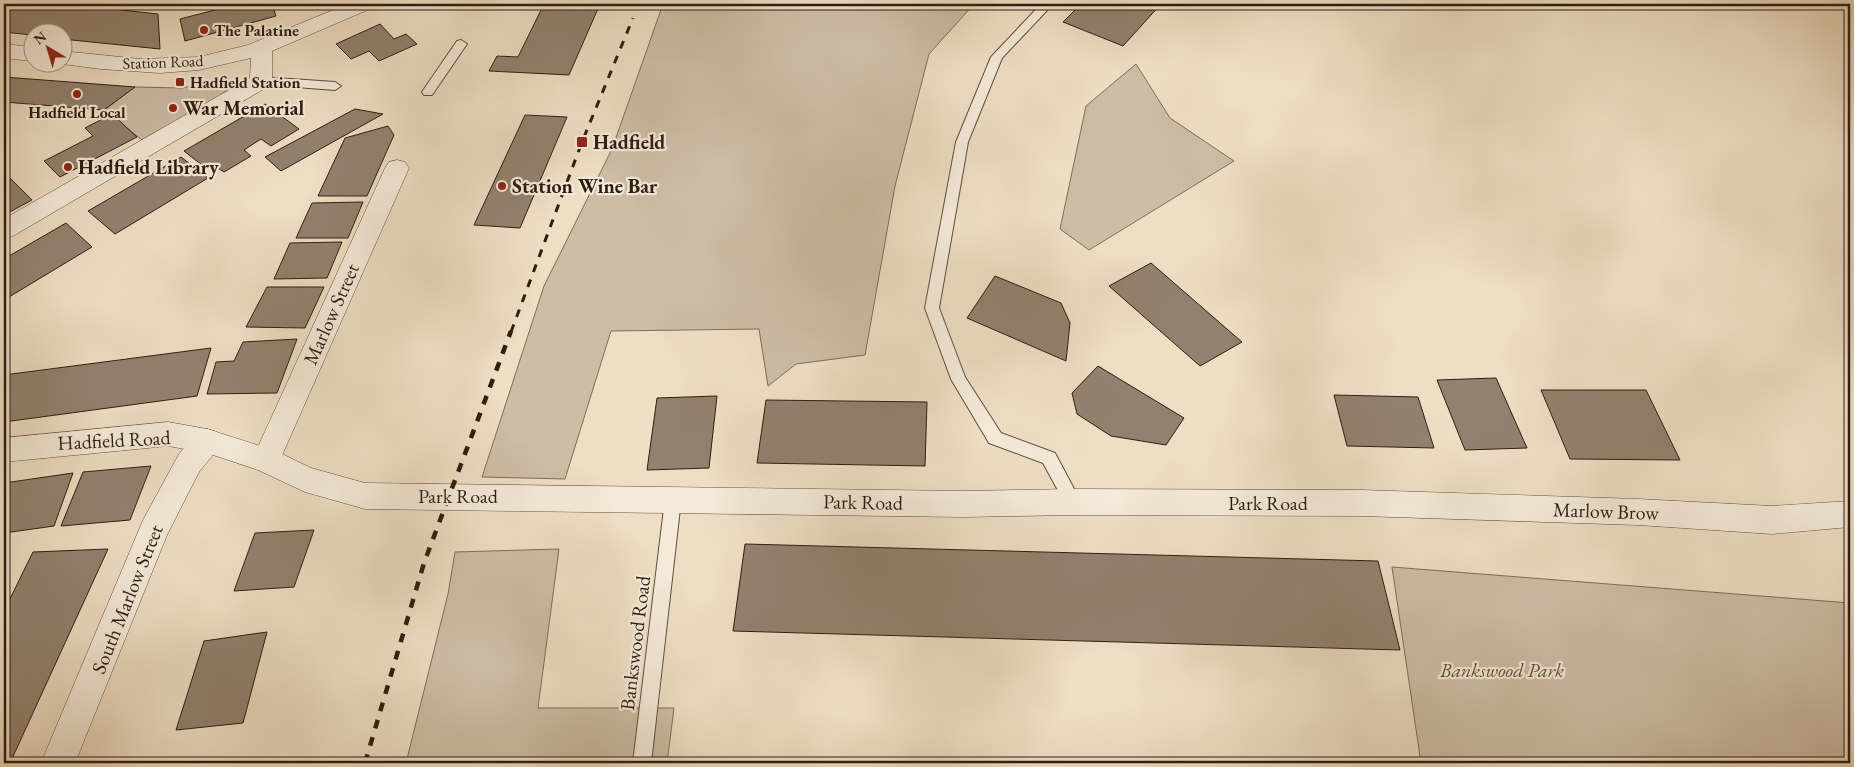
<svg xmlns="http://www.w3.org/2000/svg" width="1854" height="767" font-family="'EB Garamond',serif">
	<style>
		.green { fill: #cdbda6; stroke: #7e6d5c }
		.building { fill: #92816f; stroke: #2e1d12 }
		.lines { fill: none; stroke-linecap: round; stroke-linejoin: round }
		.service-casing { stroke: #5e4d3e; stroke-width: 2 }
		.minor-casing { stroke: #5e4d3e; stroke-width: 1 }
		.tertiary-casing { stroke: #5e4d3e; stroke-width: 1 }
		.service { fill: #f4ead9; fill-rule: evenodd }
		.minor { fill: #f4ead9; fill-rule: evenodd }
		.tertiary { fill: #f4ead9; fill-rule: evenodd }
		.rail-far1 { stroke: #2e1d12; stroke-width: 3; stroke-dasharray: 8 8; stroke-linecap: butt }
		.rail { stroke: #2e1d12; stroke-width: 4.5; stroke-dasharray: 9 9; stroke-linecap: butt }
		.poi-dot { fill: #8f2418; stroke: #f4ead9; stroke-width: 2 }
		.labels { text-anchor: middle; dominant-baseline: central; stroke-width: 4.5; stroke-linejoin: round; paint-order: stroke }
		.far-poi-label { font-size: 16px; font-weight: bold; fill: #2e1d12; stroke: #f4ead9; text-anchor: start }
		.far-street-label { font-size: 16px; fill: #2e1d12; stroke: #f4ead9 }
		.poi-label { font-size: 20px; font-weight: bold; fill: #2e1d12; stroke: #f4ead9; text-anchor: start }
		.street-label { font-size: 20px; fill: #2e1d12; stroke: #f4ead9 }
		.park-label { font-size: 20px; font-style: italic; fill: #5e4d3e; stroke: #f4ead9 }
	</style>
	<rect width="100%" height="100%" fill="#eedec4"/>
	<filter id="stains"><feTurbulence type="fractalNoise" baseFrequency=".004" numOctaves="4"/><feColorMatrix values="0 0 0 0 .2 0 0 0 0 .09 0 0 0 0 .02 0 0 0 .5 -.17"/></filter>
	<radialGradient id="worn" r=".72"><stop offset=".6" stop-color="#630" stop-opacity="0"/><stop offset="1" stop-color="#630" stop-opacity=".3"/></radialGradient>
	<path class="green" d="M663,4H974L929,54L895,186L865,355L796,364L768,386L759,329L611,331L565,479L482,477L544,286L612,149Z
		M1136,64L1170,118L1234,161L1089,250L1060,229L1086,106Z
		M213,82L231,87L218,97L142,140L104,110L135,87L182,88Z
		M559,549L538,708H674L667,763H406L448,594L455,552Z
		M1392,567L1850,603V763H1421Z"/>
	<path class="building" d="M4,4H68L158,14L160,49L62,39V32H32V35L4,32Z
		M238,4H272L276,16L185,41L180,19Z
		M544,4H600L569,75L489,71L497,56L518,57Z
		M1081,4H1161L1123,46L1063,22Z
		M380,24L394,39L406,34L417,44L379,61L369,51L351,59L336,44Z
		M4,77L135,87L104,110L4,102Z
		M265,104L299,129L271,146L261,139L244,150L251,156L224,172L213,165L207,169L184,151Z
		M355,109L383,114L281,171L265,157Z
		M112,114L137,137L60,177L44,161L93,136L85,128Z
		M525,115L567,117L520,228L474,225Z
		M388,126L394,135L367,196H318L345,138Z
		M181,157L208,178L115,234L88,211Z
		M8,176L32,200L4,215V178Z
		M363,202L348,238H296L312,203Z
		M66,223L92,247L4,300V259Z
		M342,242L327,278L274,279L290,243Z
		M1151,263L1242,342L1200,366L1109,286Z
		M995,276L1061,303L1070,323L1066,361L967,318Z
		M267,287H324L305,328L246,327Z
		M297,339L277,393L207,394L216,362L234,361L243,342Z
		M211,348L197,396L4,422V375Z
		M1098,366L1184,418L1166,445L1111,436L1077,414L1072,393Z
		M1496,378L1527,448L1465,450L1437,380Z
		M1541,390H1646L1680,460L1570,459Z
		M1334,395L1418,397L1434,448L1347,446Z
		M717,396L709,468L647,470L657,398Z
		M766,400L927,402L925,466L757,463Z
		M151,466L130,520L61,526L83,472Z
		M73,473L54,526L4,533V483Z
		M314,530L294,587L234,591L255,533Z
		M745,544L1378,561L1400,650L733,631Z
		M108,549L10,763H4V611L33,552Z
		M267,632L243,723L176,730L204,641Z"/>
	<g class="lines">
		<defs>
			<path id="service" d="M1041,4H1053L1002,58L968,142L939,308L965,377L1001,433L1055,453L1081,502L1079,507L1073,509L1067,507L1043,463L989,443L951,379L925,308L956,142L991,57Z
				M461,40L467,44L432,95H424L422,92L424,89L457,41Z
				M261,77L335,82L341,86L335,90L257,84L255,81Z
				M673,493L679,495L681,500L651,763H633L665,500L667,495Z"/>
			<path id="minor" d="M348,4H375L372,8L272,51V81L269,86L13,236L4,239V219L250,78L251,58L199,70L160,73L101,69L54,63L62,62V51L140,59L199,57L248,45Z
				M4,44L32,47V61L4,58Z
				M397,160L405,162L409,168L280,460L276,469L266,472L256,469L252,460L385,168L389,162Z
				M207,429L217,432L221,441L217,450L199,472L167,535L75,763H41L143,520L179,454L197,432Z"/>
			<path id="tertiary" d="M168,422L207,429L276,451L311,468L365,483L963,491L1073,489L1361,490L1638,499L1772,506L1850,501V527L1772,534L1638,525L1361,516L1073,515L963,517L365,509L305,492L258,470L207,453L168,446L4,462V438Z"/>
		</defs>
		<use href="#service" class="service-casing"/>
		<use href="#minor" class="minor-casing"/>
		<use href="#tertiary" class="tertiary-casing"/>
		<use href="#service" class="service"/>
		<use href="#minor" class="minor"/>
		<use href="#tertiary" class="tertiary"/>
		<path class="rail-far1" d="M511,332L582,142L633,18"/>
		<path class="rail" d="M365,763L424,563L511,331"/>
	</g>
	<g class="poi-dot">
		<circle cx="204" cy="30" r="5"/>
		<rect x="175" y="77" width="10" height="10" rx="2.5"/>
		<circle cx="77" cy="94" r="5"/>
		<circle cx="173" cy="108" r="5"/>
		<rect x="576" y="136" width="12" height="12" rx="2.5"/>
		<circle cx="68" cy="167" r="5"/>
		<circle cx="502" cy="186" r="5"/>
	</g>
	<g class="labels">
		<g class="far-poi-label">
			<text x="214" y="30">The Palatine</text>
			<text x="190" y="82">Hadfield Station</text>
			<text x="77" y="112" text-anchor="middle">Hadfield Local</text>
		</g>
		<g class="far-street-label">
			<text transform="translate(163 62) rotate(-2)">Station Road</text>
		</g>
		<g class="poi-label">
			<text x="183" y="108">War Memorial</text>
			<text x="593" y="142">Hadfield</text>
			<text x="78" y="167">Hadfield Library</text>
			<text x="512" y="186">Station Wine Bar</text>
		</g>
		<g class="street-label">
			<text transform="translate(331 314) rotate(-66)">Marlow Street</text>
			<text transform="translate(114 440) rotate(-3)">Hadfield Road</text>
			<text x="458" y="496">Park Road</text>
			<text transform="translate(863 502) rotate(1)">Park Road</text>
			<text x="1268" y="503">Park Road</text>
			<text transform="translate(1606 511) rotate(2)">Marlow Brow</text>
			<text transform="translate(127 599) rotate(-68)">South Marlow Street</text>
			<text transform="translate(635 643) rotate(-83)">Bankswood Road</text>
		</g>
		<g class="park-label">
			<text x="1502" y="670">Bankswood Park</text>
		</g>
	</g>
	<rect width="1854" height="767" fill="none" stroke="#eedec4" stroke-width="20"/>
	<rect x="5" y="5" width="1844" height="757" fill="none" stroke="#2e1d12" stroke-width="2.5"/>
	<rect x="10" y="10" width="1834" height="747" fill="none" stroke="#2e1d12"/>
	<g transform="translate(48 48) rotate(322)"><circle r="24" fill="#f4ead9" stroke="#a59889"/>
	<path d="M0-4L9 19L0 12L-9 19Z" fill="#8f2418"/>
	<text y="-8" font-size="14" font-weight="bold" text-anchor="middle" fill="#2e1d12">N</text>
	</g>
	<rect width="100%" height="100%" filter="url(#stains)"/>
	<rect width="100%" height="100%" fill="url(#worn)"/>
</svg>
